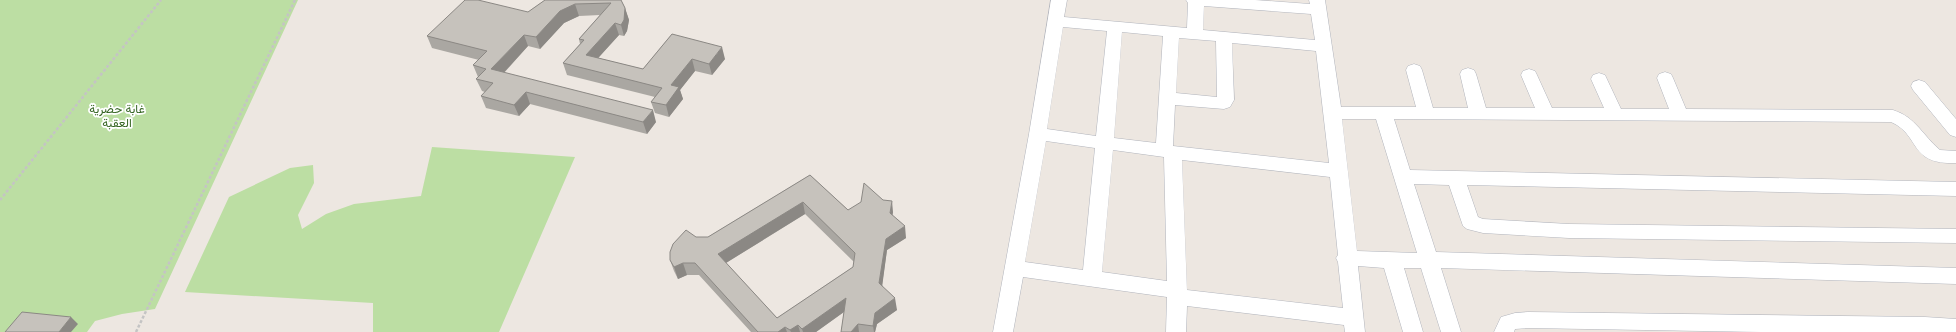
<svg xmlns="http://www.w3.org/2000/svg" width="1956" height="332" font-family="Arial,Vazirmatn,sans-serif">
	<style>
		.green { fill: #bcdea3 }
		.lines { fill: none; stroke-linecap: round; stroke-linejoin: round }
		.street-casing { stroke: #b1b4bc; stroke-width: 1 }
		.path { stroke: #c4c4c4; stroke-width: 2.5; stroke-dasharray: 3 2; stroke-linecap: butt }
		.street { fill: #fff; fill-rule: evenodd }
		.wall { fill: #aaa7a2; fill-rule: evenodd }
		.shaded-wall { fill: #8b8884 }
		.building { fill: #c6c2bc; stroke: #8b8884; fill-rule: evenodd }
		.labels { text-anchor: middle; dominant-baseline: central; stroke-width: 3.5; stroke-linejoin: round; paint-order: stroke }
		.park-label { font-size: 12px; fill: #356522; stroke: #fff }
	</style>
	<rect width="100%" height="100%" fill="#ede7e1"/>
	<path class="green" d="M0,0H298L155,309L122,314L95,321L87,332H0Z
		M432,147L575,157L499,332H373V303L185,292L229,197L290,168L313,165L314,183L298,215L302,229L326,214L354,204L421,196Z"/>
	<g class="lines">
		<defs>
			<path id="street" d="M1051,0H1067L1064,17L1187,28L1188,3L1186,0H1255L1310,4L1309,0H1325L1341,107H1416L1406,70L1408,66L1414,64L1420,66L1422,70L1433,108H1468L1460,74L1462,70L1468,68L1474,70L1476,74L1486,108H1535L1521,75L1523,71L1529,69L1535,71L1537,75L1552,108H1604L1591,79L1593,75L1599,73L1605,75L1621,109H1669L1657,78L1659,74L1665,72L1671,74L1673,78L1686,109L1893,110C1916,117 1923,136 1940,150L1956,151V163C1908,165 1921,135 1891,122L1394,119L1410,170L1956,182V196L1467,185L1478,217L1483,219L1569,224L1956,229V243L1569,238L1483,233L1467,229L1463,226L1449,185L1414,184L1436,252L1956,268V284L1441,268L1461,332H1441L1421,268H1404L1423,332H1403L1384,268L1358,266L1365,332H1345L1344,325L1187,306L1186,332H1166L1167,297L1023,277L1013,332H993L1029,134ZM1204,6L1311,14L1315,40L1203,30ZM1063,27L1107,31L1096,136L1047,129ZM1122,32L1163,36L1156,143L1114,138ZM1179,38L1216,41L1217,97L1176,93ZM1232,43L1316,51L1329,163L1173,146L1175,105L1224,109L1230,107L1234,100ZM1342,119H1376L1417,253L1357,251ZM1046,141L1095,148L1083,270L1025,262ZM1113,150L1164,157L1167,281L1102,272ZM1182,160L1330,177L1338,255L1336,258L1338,262L1343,308L1187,290Z
				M1919,80L1925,82L1956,119V137L1950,135L1913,90L1911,86L1913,82Z
				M1528,312L1925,317L1956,319V332H1761L1528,328L1515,329L1514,332H1494L1501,317L1515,313Z"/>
		</defs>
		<use href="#street" class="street-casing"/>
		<path class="path" d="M0,200L161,0
			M136,332L295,0"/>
		<use href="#street" class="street"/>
	</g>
	<path class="wall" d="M545,0H621L625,8L629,20L627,31L624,36L619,35L598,58L643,69L672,34L725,59L712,75L695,71L680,90L683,99L669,117L655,113L651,102L655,97L567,75L563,63L580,44L579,39L600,15L579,16L564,23L540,49L528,46L504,73L656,122L647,134L530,104L519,116L486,108L481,96L485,92L482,91L476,79L478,77L473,65L479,60L432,48L427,36L528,12Z
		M810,175L848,210L893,212L892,215L906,238L887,250L882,285L897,310L877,324L875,332H841L844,312L816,332H751L699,275H687L678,279L674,271L670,260L696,237H708ZM805,214L854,262L853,267L777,318L726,263Z"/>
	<path class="shaded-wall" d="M575,4L579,16L564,23L540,49L536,37L560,11Z
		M625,8L629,20L627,31L624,36L621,25Z
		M615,23L619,35L590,67L586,55Z
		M524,35L528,46L496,81L491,69Z
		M722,47L725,59L712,75L709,64Z
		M692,59L695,71L680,90L683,99L669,117L666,105L671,85Z
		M526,92L530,104L519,116L514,105Z
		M653,110L656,122L647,134L643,122Z
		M892,201L893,212L891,225L890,213Z
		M803,202L805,214L721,266L718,254Z
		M905,226L906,238L887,250L881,295L879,283L886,239Z
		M683,263L687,275L678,279L674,267Z
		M846,298L848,309L816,332H803L802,329Z
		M895,298L897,310L877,324L875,332H874L873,326L875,313Z
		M71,317L78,324L71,332H59Z
		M858,324L859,332H851Z
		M798,325L800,332H791L790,330Z
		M785,327L787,332H778Z"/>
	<path class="building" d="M465,0H478L528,12L545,0H621L625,8L624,20L621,25L615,23L586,55L643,69L672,34L722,47L709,64L692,59L671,85L679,87L666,105L651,102L662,88L563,63L584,40L579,39L611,3L575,4L560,11L536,37L524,35L491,69L653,110L643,122L526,92L514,105L481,96L493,83L476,79L486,69L473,65L487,51L427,36Z
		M810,175L848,210L861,202L864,183L883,200L892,201L890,213L905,226L886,239L879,283L895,298L875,313L873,326L858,324L851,332H841L846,298L802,329L798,325L790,330L785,327L778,332H758L695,263H683L674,267L670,260V252L673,244L686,230L696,237H708ZM803,202L855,253L853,267L777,318L718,254Z
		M22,312L71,317L59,332H5Z"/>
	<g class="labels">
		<g class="park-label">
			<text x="117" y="109">غابة حضرية<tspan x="117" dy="14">العقبة</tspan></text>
		</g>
	</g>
</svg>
